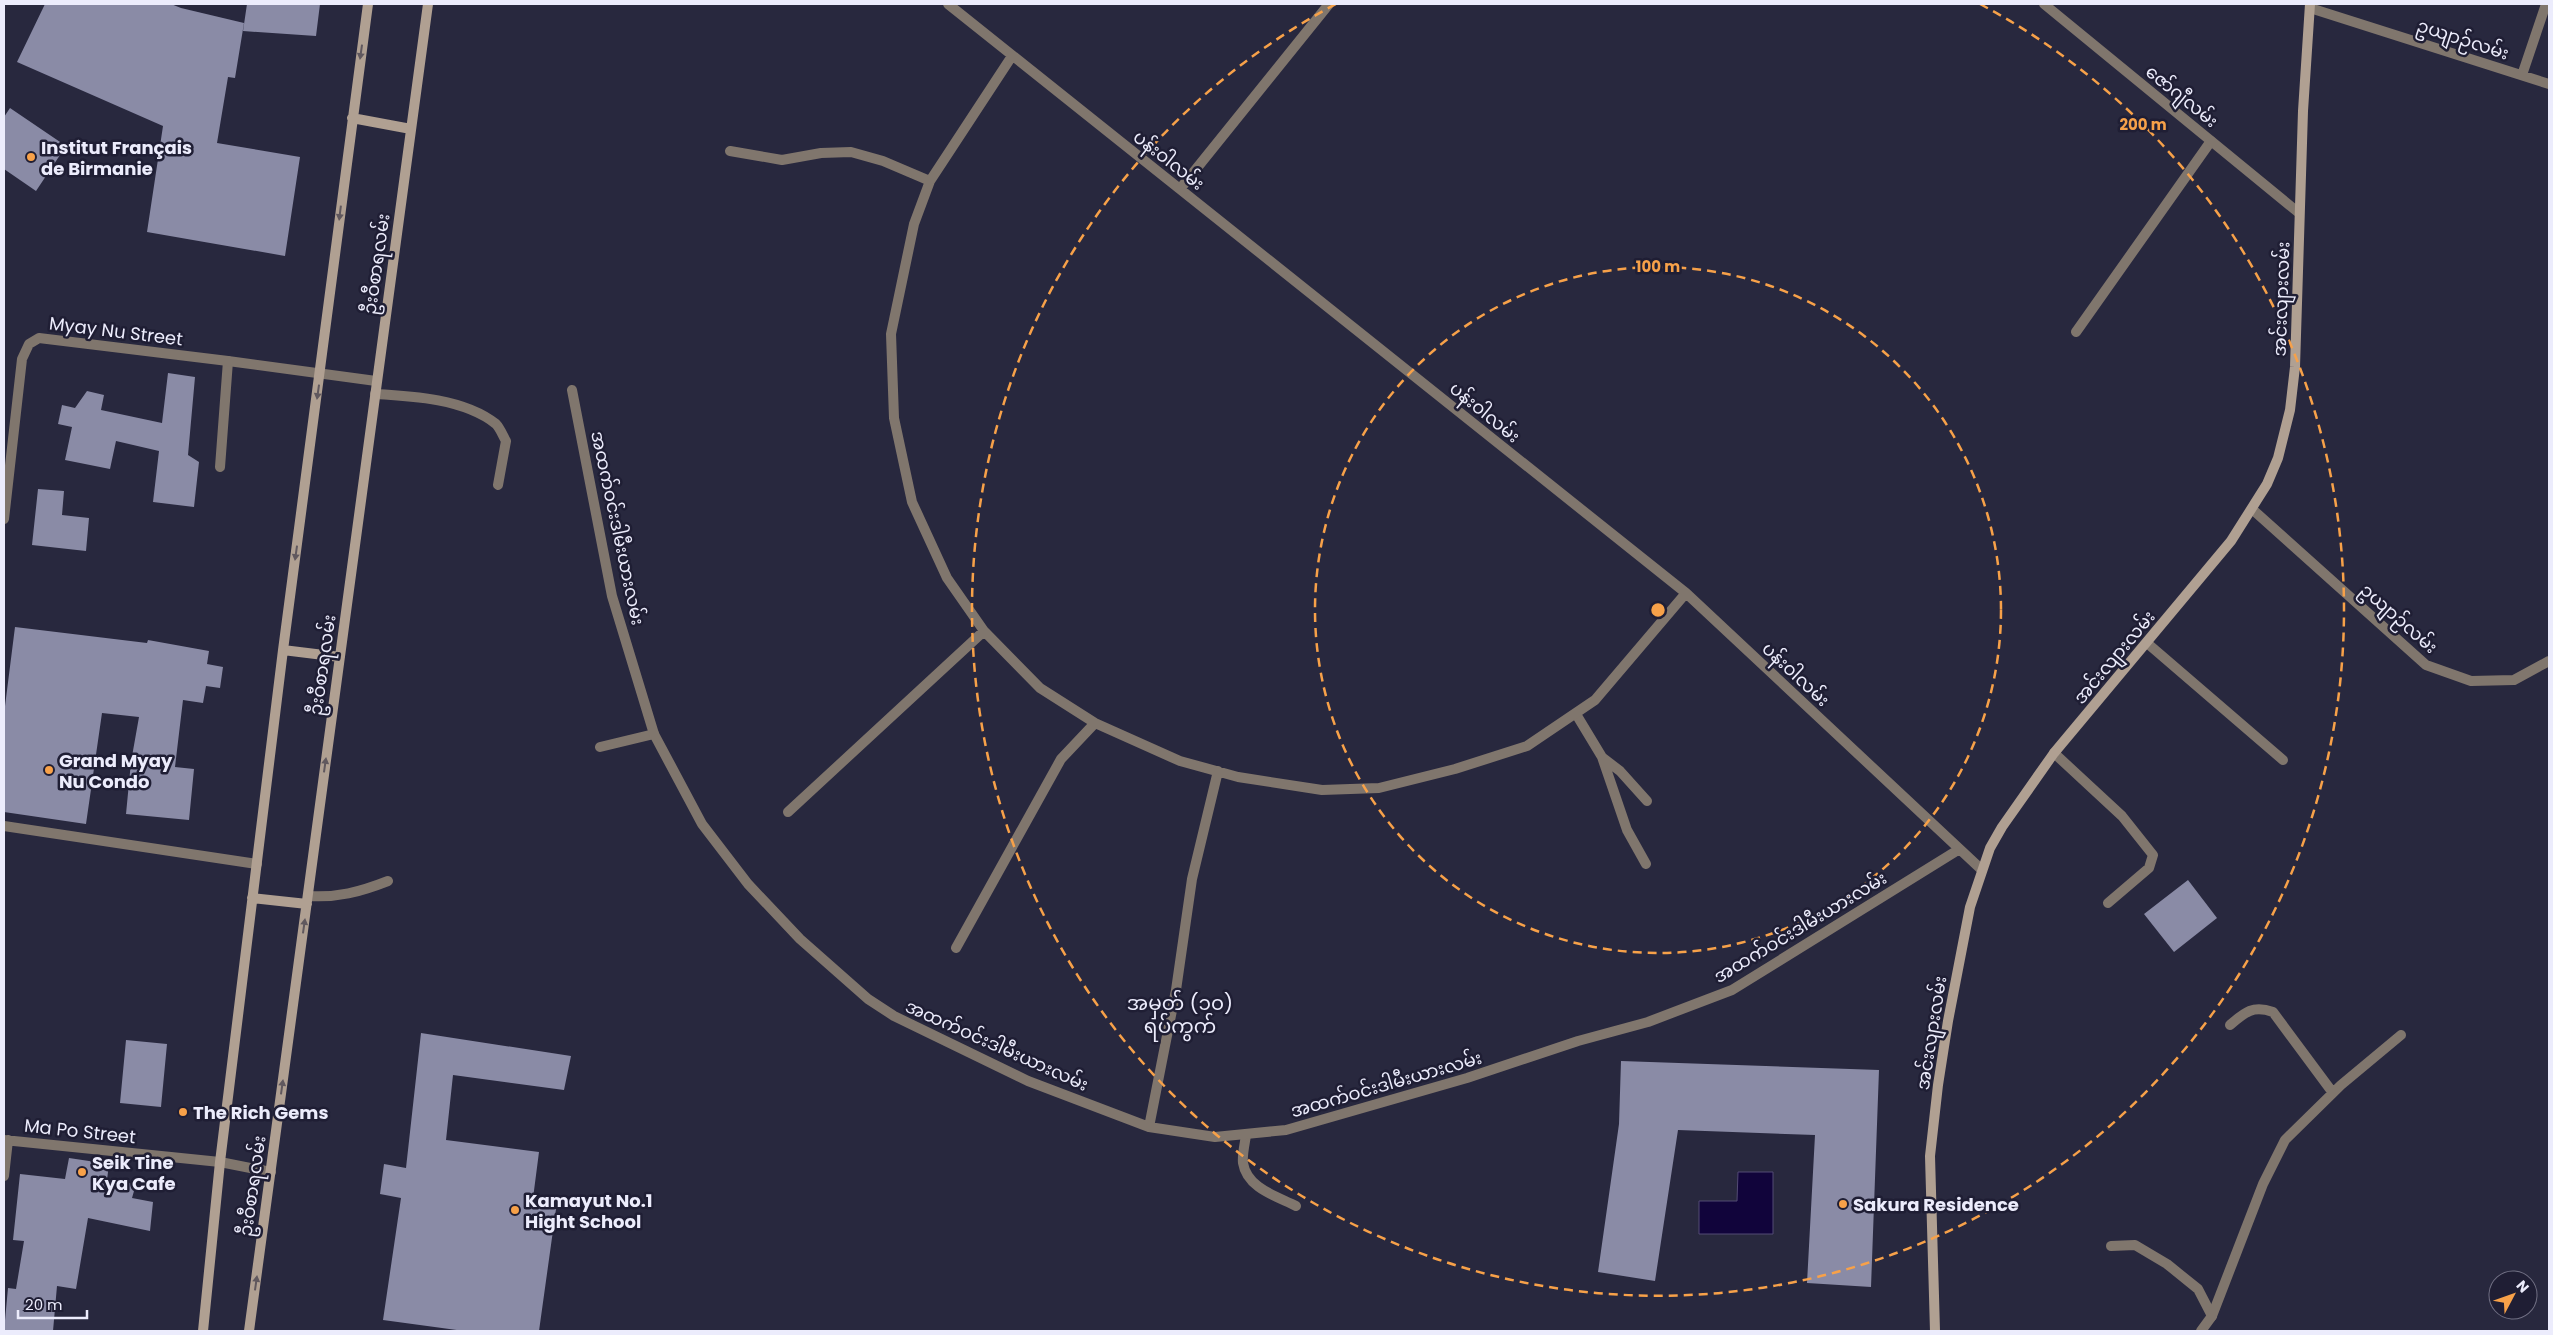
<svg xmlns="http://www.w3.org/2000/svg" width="2553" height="1335" font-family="Poppins,'Noto Sans Myanmar',sans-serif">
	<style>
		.water { fill: #11043b; stroke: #534a75 }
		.building { fill: #8a8ba6 }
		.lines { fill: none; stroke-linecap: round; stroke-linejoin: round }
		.lane { stroke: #80766d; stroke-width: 10 }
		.street { stroke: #80766d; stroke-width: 10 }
		.secondary { stroke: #b0a092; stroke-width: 10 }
		.oneway { fill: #60585e }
		.ring { fill: none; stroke: #f7a149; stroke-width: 2.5; stroke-dasharray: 9 6 }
		.poi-dot { fill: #f7a149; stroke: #1f1e34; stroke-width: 2 }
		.labels { text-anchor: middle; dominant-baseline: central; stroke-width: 5; stroke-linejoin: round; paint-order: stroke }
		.street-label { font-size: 18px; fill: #ececfc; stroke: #1f1e34 }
		.poi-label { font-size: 18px; font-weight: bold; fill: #ececfc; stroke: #1f1e34; text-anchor: start }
		.quarter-label { font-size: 20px; fill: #ececfc; stroke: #1f1e34 }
		.centre { fill: #f7a149; stroke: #1f1e34; stroke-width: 2.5 }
		.ring-label { font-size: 15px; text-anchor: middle; font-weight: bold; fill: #f7a149; stroke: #1f1e34; stroke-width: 5; stroke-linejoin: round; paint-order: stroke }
	</style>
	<rect width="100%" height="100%" fill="#28283e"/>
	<path class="water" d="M1738,1172H1773V1234H1699V1201H1737Z"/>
	<path class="building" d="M45,4H171L181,8L244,23L235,78L228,77L217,143L300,157L285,256L147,232L163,126L17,62Z
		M247,4H320L316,36L243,31Z
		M10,108L66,146L36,191L4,169V117Z
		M168,373L195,377L188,455L199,462L194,507L153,502L159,451L116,441L110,469L65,460L72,427L58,424L62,405L75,408L87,391L104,395L101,410L162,423Z
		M38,489L64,491L62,515L89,518L86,551L32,545Z
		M15,627L147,643L148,640L209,651L207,664L223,667L220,688L206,686L203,703L183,700L175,767L194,769L189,820L126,814L131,762L139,717L102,713L86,824L4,812V714Z
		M2188,880L2217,918L2174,952L2144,914Z
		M421,1033L571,1056L564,1090L453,1075L446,1140L539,1152L532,1206L556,1209L539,1331H464L383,1320L401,1198L380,1194L384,1164L406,1168Z
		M126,1040L167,1044L161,1107L120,1103Z
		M1621,1061L1879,1070L1871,1287L1807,1283L1815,1135L1678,1130L1655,1281L1598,1272L1619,1124Z
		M69,1158L109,1164L107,1180L136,1184L132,1198L153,1202L150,1231L88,1218L76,1289L57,1286L53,1331H4L8,1288L16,1289L24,1241L13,1240L20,1174L65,1179Z"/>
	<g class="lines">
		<path class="lane" d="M2076,332L2211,141
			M375,394C413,396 465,399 496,424C500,428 503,436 506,441L498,485
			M220,467L228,361
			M2147,643L2283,760
			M1576,714L1602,757L1627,830L1646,864
			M600,747L654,734
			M1603,758L1620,771L1647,801
			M308,896C337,898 360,892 388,881
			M1246,1135C1245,1143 1242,1154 1243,1163C1247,1188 1276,1196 1296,1206
			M2111,1246L2135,1245L2167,1264L2198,1289L2212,1316"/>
		<path class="street" d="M948,4L1686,593L1982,870
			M2044,4L2299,213
			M2310,8L2549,84
			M1012,56L930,181L914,224L891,334L894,418L912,502L947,578L984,631L1040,688L1095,723L1180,761L1238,777L1322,790L1379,788L1455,769L1527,746L1595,700L1686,593
			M2522,75L2546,4
			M730,151L782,160L821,153L851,152L883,161L930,181
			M1180,189L1329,4
			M572,390L612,596L654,734L702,824L748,884L800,939L868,999L894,1016L1028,1081L1149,1127L1215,1137L1286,1130L1467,1078L1578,1041L1648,1022L1732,990L1958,850
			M2252,509L2426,665L2471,681L2514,680L2549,661
			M4,519L22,359L29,344L39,338L228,361L376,381
			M2054,753L2122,816L2153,855L2149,868L2108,903
			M788,812L984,631
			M4,826L257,864
			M956,948L1061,759L1095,723
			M2230,1025C2245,1012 2253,1005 2273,1012L2333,1093
			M1149,1127L1176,990L1192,879L1218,771
			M4,1140L220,1162L271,1172
			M4,1176L8,1140
			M2201,1331L2212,1316L2263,1184L2285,1140L2341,1085L2401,1035"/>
		<path class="secondary" d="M352,118L411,129
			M283,650L340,657
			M252,898L307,904
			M203,1331L220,1162L283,650L368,4
			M249,1331L428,4
			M1935,1331L1930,1156L1938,1085L1948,1021L1970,907L1990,848L2002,827L2054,753L2231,541L2267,484L2278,458L2290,410L2295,367L2303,111L2310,4"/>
	</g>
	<defs><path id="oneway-solid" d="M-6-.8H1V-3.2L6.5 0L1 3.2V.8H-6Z" transform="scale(1.25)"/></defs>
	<g class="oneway">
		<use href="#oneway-solid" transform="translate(361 52) rotate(98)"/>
		<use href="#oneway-solid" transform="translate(340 213) rotate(97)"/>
		<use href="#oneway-solid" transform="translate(318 392) rotate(98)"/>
		<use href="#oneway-solid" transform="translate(296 553) rotate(98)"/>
		<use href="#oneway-solid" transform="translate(325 765) rotate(-82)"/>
		<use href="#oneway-solid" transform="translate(304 926) rotate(-82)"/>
		<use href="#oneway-solid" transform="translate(282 1087) rotate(-82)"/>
		<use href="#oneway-solid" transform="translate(256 1283) rotate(-82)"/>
	</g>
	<g class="ring">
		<circle cx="1658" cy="610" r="343"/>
		<path d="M1980 4A686 686 0 1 1 1336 4"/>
	</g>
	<g class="poi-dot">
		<circle cx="31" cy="157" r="5"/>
		<circle cx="49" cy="770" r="5"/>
		<circle cx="183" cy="1112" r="5"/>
		<circle cx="82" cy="1172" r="5"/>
		<circle cx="1843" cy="1204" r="5"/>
		<circle cx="515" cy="1210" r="5"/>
	</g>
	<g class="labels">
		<g class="street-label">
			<text transform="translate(2463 39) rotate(18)">ဥယျာဉ်လမ်း</text>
			<text transform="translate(2182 96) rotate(39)">ဇော်ဂျီလမ်း</text>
			<text transform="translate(1169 160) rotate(38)">ပန်းဝါလမ်း</text>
			<text transform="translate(376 264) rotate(-82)">ဦးဝီစာရလမ်း</text>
			<text transform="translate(2281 299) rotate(-88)">အင်းလျားလမ်း</text>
			<text transform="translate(116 331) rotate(7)">Myay Nu Street</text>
			<text transform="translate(1485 412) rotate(39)">ပန်းဝါလမ်း</text>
			<text transform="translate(618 528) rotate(78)">အထက်ဝင်းဒါမီးယားလမ်း</text>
			<text transform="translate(2399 618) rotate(41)">ဥယျာဉ်လမ်း</text>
			<text transform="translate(2114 657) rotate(-50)">အင်းလျားလမ်း</text>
			<text transform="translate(322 665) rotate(-82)">ဦးဝီစာရလမ်း</text>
			<text transform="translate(1796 674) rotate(43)">ပန်းဝါလမ်း</text>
			<text transform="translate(1800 927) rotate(-31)">အထက်ဝင်းဒါမီးယားလမ်း</text>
			<text transform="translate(1931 1033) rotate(-81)">အင်းလျားလမ်း</text>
			<text transform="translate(997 1045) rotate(24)">အထက်ဝင်းဒါမီးယားလမ်း</text>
			<text transform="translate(1386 1084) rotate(-16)">အထက်ဝင်းဒါမီးယားလမ်း</text>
			<text transform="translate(80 1131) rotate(6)">Ma Po Street</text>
			<text transform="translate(252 1186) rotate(-82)">ဦးဝီစာရလမ်း</text>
		</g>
		<g class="poi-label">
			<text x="41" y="147">Institut Français<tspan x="41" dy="21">de Birmanie</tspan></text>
			<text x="59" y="760">Grand Myay<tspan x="59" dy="21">Nu Condo</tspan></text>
			<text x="193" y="1112">The Rich Gems</text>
			<text x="92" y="1162">Seik Tine<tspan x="92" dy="21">Kya Cafe</tspan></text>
			<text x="525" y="1200">Kamayut No.1<tspan x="525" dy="21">Hight School</tspan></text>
			<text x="1853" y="1204">Sakura Residence</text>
		</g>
		<g class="quarter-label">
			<text x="1180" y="1003">အမှတ် (၁၀)<tspan x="1180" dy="23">ရပ်ကွက်</tspan></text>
		</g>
	</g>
	<circle cx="1658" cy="610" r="8" class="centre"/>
	<g class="ring-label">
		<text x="2143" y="130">200 m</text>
		<text x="1658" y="272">100 m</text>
	</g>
	<rect width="2553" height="1335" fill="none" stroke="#ececfc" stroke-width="10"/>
	<g transform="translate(2513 1295) rotate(49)"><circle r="24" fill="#1f1e34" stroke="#717084"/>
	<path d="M0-4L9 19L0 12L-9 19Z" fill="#f7a149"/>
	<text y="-8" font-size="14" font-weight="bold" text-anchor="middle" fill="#ececfc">N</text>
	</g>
	<path d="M18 1310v8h69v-8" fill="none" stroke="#ececfc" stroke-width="2.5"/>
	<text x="25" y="1310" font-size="15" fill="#ececfc" stroke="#1f1e34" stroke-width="4" paint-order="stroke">20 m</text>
</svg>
